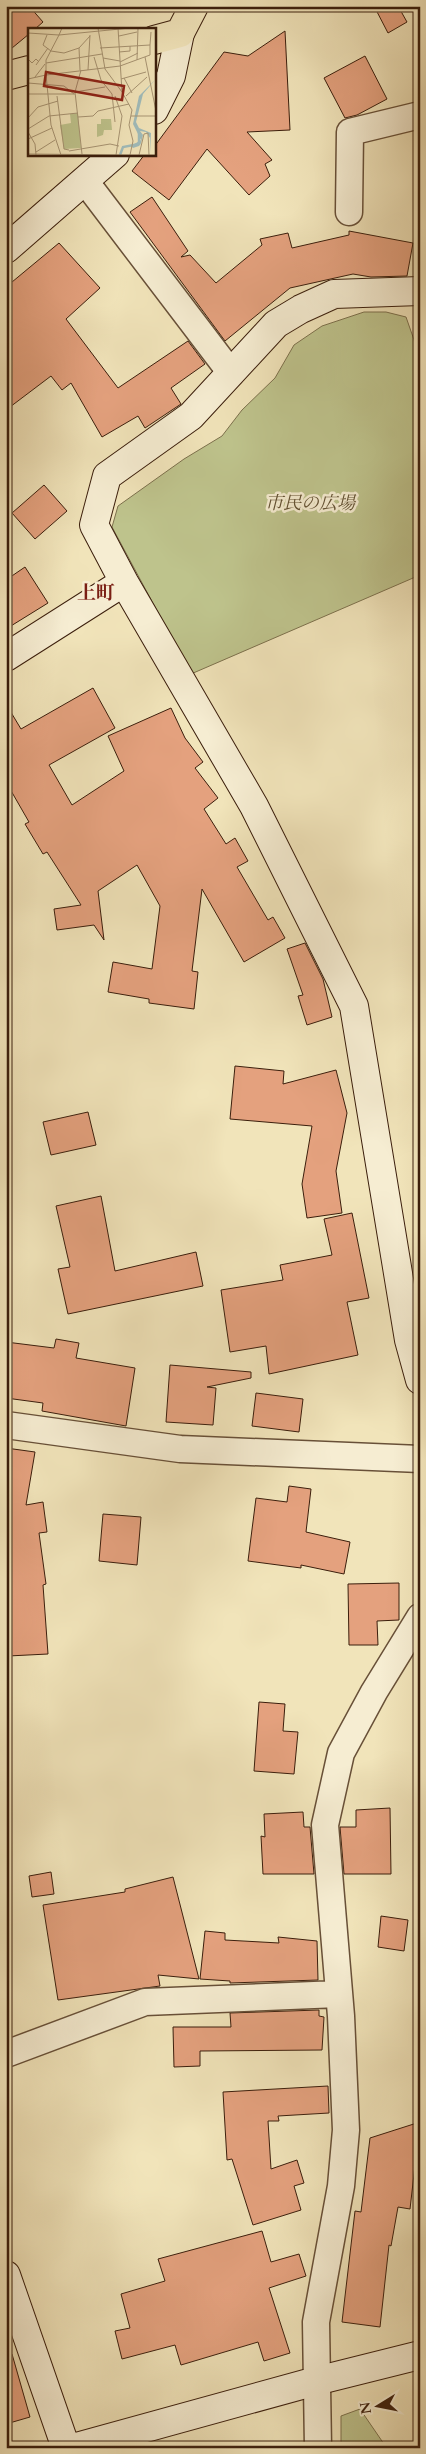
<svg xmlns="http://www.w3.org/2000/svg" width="426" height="2454" font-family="Cardo,'Noto Serif JP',serif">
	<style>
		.green { fill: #bec38c; stroke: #7c704c }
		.building { fill: #e4a17e; stroke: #3b1e0c }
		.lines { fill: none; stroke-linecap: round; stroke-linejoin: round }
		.street-casing { stroke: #685038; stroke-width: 29 }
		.secondary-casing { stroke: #3b1e0c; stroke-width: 30 }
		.primary-casing { stroke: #3b1e0c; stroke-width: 30 }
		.street { stroke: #f6edd2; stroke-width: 26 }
		.secondary { stroke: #f6edd2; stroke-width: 28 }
		.primary { stroke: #f1e4ba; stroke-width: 28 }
		.labels { text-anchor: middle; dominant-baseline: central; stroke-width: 5; stroke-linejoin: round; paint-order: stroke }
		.park-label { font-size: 18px; font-style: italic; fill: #625032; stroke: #f6edd2 }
		.neighbourhood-label { font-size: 19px; font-weight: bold; fill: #7a1f14; stroke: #f6edd2 }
		.inset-river { fill: none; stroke: #a0bcbb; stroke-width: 2.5 }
		.inset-road { fill: none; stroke: #a89574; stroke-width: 1 }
		.view { fill: #8f2418; fill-opacity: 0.15; stroke: #8f2418; stroke-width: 2.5 }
		.inset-edge { fill: none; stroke: #3b1e0c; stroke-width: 2.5 }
	</style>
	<rect width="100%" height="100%" fill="#f1e4ba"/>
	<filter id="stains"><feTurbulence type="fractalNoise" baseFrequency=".004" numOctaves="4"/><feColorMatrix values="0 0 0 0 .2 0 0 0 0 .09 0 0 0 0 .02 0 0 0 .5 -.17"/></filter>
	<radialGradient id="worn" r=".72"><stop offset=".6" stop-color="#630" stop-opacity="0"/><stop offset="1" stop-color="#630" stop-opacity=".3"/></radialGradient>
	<path class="green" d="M364,312H386L406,317L420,357V575L191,674L112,527L118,506L184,459L222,436L242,410L275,378L294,345L322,326Z
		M360,2409L384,2444L387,2448H341V2416Z"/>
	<path class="building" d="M6,6H29L43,22L35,29H29V34L6,53Z
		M374,6H398L407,22L388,33Z
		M285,31L290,130L247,132L272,160L265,164L270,176L249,195L207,149L169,200L132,171L145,154H154V147L224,52L248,56Z
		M365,56L387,99L357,115L345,118L324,78Z
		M152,197L188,251L181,257L190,255L216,283L262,245L260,239L288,233L292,248L349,235V231L413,243L407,276L371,277L353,274L290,288L225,341L130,212Z
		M59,243L100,288L66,319L118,388L188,341L205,364L171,388L181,404L145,428L138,416L102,437L71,383L62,390L51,376L6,410V287Z
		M44,485L67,511L35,539L12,513Z
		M25,567L48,603L6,629V580Z
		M93,688L115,728L49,765L72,805L124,771L108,736L171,708L185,738L203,762L195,768L218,798L204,809L226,844L235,838L248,861L237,867L268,920L273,917L285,938L244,962L202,889L192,971L198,972L194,1009L149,1003V999L108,992L113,962L152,969L160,906L137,865L98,891L104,940L94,925L57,930L54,909L81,905L47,852L43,854L25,824L29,822L6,782V704L21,729Z
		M305,943L323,979L332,1017L307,1025L298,996L303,995L287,949Z
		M235,1066L284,1071L283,1084L336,1070L347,1113L336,1171L342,1213L307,1218L302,1184L312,1126L230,1119Z
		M88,1112L96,1145L51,1155L43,1122Z
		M101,1196L115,1271L196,1252L203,1286L68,1314L58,1269L70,1267L56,1206Z
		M352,1213L369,1298L347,1302L358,1355L269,1374L266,1346L230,1352L221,1290L283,1280L280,1265L332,1255L324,1219Z
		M56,1339L79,1343L76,1358L135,1368L126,1426L42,1411L43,1403L6,1398V1342L54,1348Z
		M170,1365L251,1372V1378L207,1387L216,1388L213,1425L166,1422Z
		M256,1393L303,1399L299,1432L252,1426Z
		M6,1448L35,1452L26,1505L43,1502L47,1532L39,1533L46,1584L43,1585L48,1654L8,1656Z
		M289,1486L311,1489L306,1532L350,1542L344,1574L301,1565V1568L248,1561L256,1498L287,1502Z
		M103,1514L141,1517L137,1565L99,1561Z
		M399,1583V1620L377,1621L378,1645H349L348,1584Z
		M259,1702L285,1704L283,1731L298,1732L294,1774L254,1771Z
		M390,1808L391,1874H344L340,1827H356V1810Z
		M303,1812L304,1827H310L314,1874H263L261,1836L265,1837L264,1814Z
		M51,1872L54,1894L32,1897L29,1876Z
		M173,1877L199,1979L158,1975L160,1986L58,2000L43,1905L125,1892V1889Z
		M381,1916L408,1920L404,1951L378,1947Z
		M205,1931L225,1933V1940L279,1943L278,1937L317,1941L318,1980L230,1983V1981L200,1979Z
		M319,2010V2016L324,2017L322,2050L200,2051V2066L174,2067L173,2027H231L230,2013Z
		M328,2086L329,2113L278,2116L279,2121H268L271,2169L297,2160L304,2183L294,2186L301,2210L253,2225L232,2159L227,2160L223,2092Z
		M420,2122L410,2209L398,2207L391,2246L389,2245L380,2327L342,2322L355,2211L361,2212L370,2138Z
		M262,2231L271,2262L299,2254L306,2276L269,2288L290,2353L264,2361L258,2342L181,2365L175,2345L122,2359L115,2331L130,2328L121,2294L165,2281L158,2259Z
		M12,2354L30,2417L6,2424V2355Z"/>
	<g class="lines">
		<defs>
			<path id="street" d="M85,181L231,373
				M349,212L350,132L420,115
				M6,1425L180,1449L420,1459
				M6,2054L145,2002L338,1994
				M318,2448L316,2322L341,2186L346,2130L341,2016L325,1825L341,1753L374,1692L420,1617"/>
			<path id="secondary" d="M154,110L171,76L180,33
				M6,249L115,154
				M420,291L334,294L301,309L276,324L191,416L107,476L94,525L124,582L254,806L354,1006L409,1340L420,1380
				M6,657L124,582
				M6,2275L66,2448
				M73,2448L316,2381L420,2355"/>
			<path id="primary" d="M154,40L180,33L194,6
				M6,76L29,70"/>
		</defs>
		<use href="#street" class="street-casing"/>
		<use href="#secondary" class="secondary-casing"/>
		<use href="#primary" class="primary-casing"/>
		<use href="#street" class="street"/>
		<use href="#secondary" class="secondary"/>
		<use href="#primary" class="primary"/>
	</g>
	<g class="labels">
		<g class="park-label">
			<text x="310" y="503">市民の広場</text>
		</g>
		<g class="neighbourhood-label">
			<text x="96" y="593">上町</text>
		</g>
	</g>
	<g transform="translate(28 28)">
		<rect width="128" height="128" fill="#f1e4ba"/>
		<path d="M50,85L53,120L36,121L32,97L43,95L42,86ZM73,91H83L84,102H76L75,107L69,109V96H73Z" fill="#bec38c"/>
		<path d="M127,52L115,66L108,94L111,100L123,105L122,125V110L118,104L112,103L115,107L113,115L111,118L105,120L103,118L113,112L105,96L111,68Z" fill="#a0bcbb"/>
		<path class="inset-river" d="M92,127L95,119L111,116V104"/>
		<path class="inset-road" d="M70,0L77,41L94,64M90,0L94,64L104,82L101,97L105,113L102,127M0,5L31,7L34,0M19,7L15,17L23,23M91,8L109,4M51,20L52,42M72,20L122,17L123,4M23,23L36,25L51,20L62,8M91,24L102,23V18M66,29L73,52L84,66L87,94M117,29L128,83M75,30L92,33M0,31L4,35L8,31L11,34M109,32L110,0M92,34L110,25M18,35L74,26M8,37L20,20M92,38L122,27V17M53,42L47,64L54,126M60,42L62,7M7,49L17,36M96,50L104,65M0,51L18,47V32L31,7L102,0M93,51L118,44M0,55L36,58L46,66M47,64L77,59M0,66H47M29,68L36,121L41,122M87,68L94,88L88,127M98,68L119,49M103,88H128M50,89L65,88L70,83L101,76M0,90L10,79L30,73M0,101L21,88L50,85M0,104L7,116L8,127M128,106V125M0,111L24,100M41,123L82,116L91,118M8,124L27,112M0,126L102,127M33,127L23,97L18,47L92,38M102,127H128M111,127L116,106L120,105L121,127"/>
		<path class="view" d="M18,44L96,58L94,72L16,58Z"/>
		<rect width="128" height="128" class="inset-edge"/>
	</g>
	<rect width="426" height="2454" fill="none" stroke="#f1e4ba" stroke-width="25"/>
	<rect x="8" y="8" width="411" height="2439" fill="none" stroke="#3b1e0c" stroke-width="2.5"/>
	<rect x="12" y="12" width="401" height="2429" fill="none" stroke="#3b1e0c"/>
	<g transform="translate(378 2406) rotate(260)" stroke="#f6edd2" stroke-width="4" paint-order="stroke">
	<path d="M0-4L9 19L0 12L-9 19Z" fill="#3b1e0c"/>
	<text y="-8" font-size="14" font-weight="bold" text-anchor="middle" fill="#3b1e0c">N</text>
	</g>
	<rect width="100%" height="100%" filter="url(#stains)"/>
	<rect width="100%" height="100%" fill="url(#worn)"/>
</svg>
